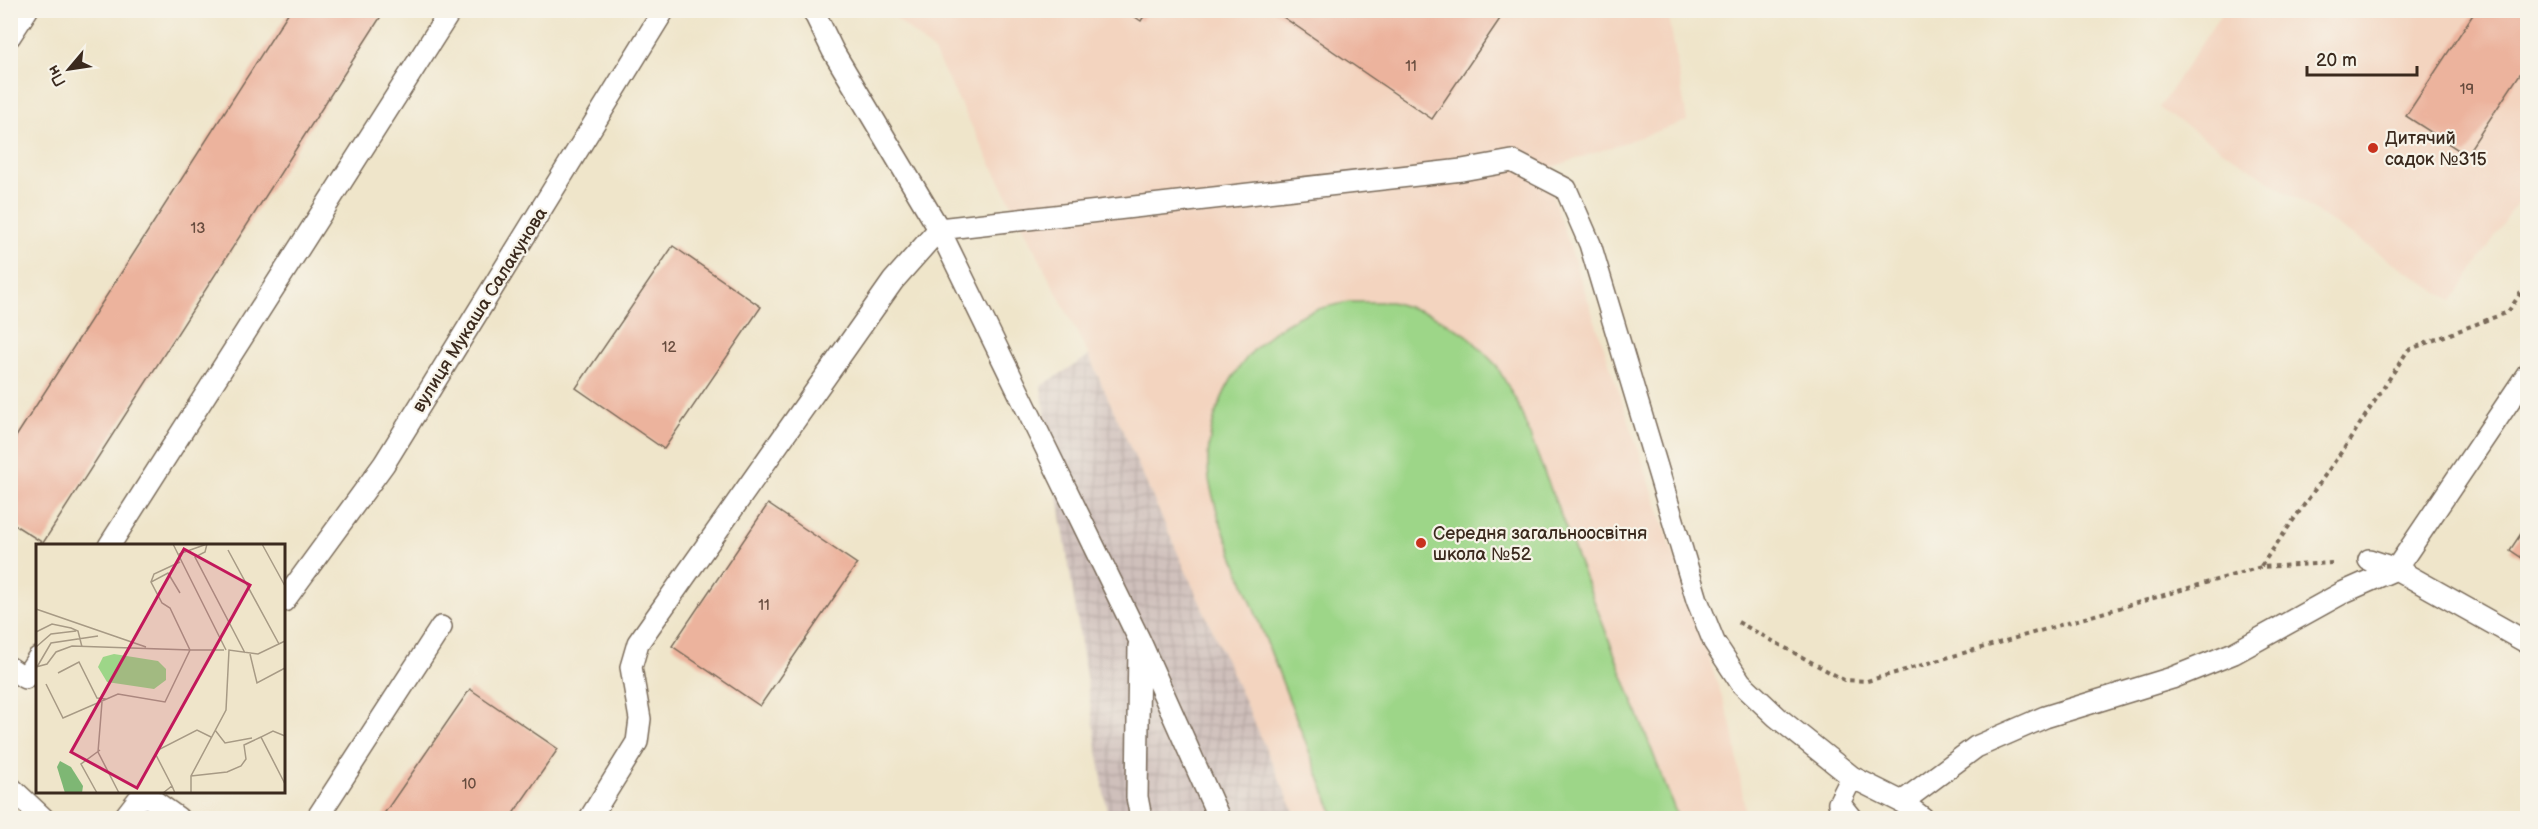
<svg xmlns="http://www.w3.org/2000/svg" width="2538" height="829" font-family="'Balsamiq Sans',sans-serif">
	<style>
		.built { fill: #f3d4bf }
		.industrial { fill: url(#industrial-grid) }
		.green { fill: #9dd688; stroke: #6c8053; stroke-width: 1.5 }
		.building { fill: #ecb39d }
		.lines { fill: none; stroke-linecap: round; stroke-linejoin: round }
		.service-casing { stroke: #7a6b5a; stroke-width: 24 }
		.path { stroke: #7a6b5a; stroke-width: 4; stroke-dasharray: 4.5 4.5; stroke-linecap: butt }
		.service { stroke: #fff; stroke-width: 21 }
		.poi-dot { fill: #c8321e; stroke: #f7f3e8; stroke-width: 2 }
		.labels { text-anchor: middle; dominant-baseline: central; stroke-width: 4.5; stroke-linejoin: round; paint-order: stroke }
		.number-label { font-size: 15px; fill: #674c3e }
		.poi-label { font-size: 18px; fill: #3b2a1e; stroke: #f7f3e8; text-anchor: start }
		.street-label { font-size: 18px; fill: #3b2a1e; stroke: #f7f3e8 }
		.inset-road { fill: none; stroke: #a79a85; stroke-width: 1.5 }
		.view { fill: #c2185b; fill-opacity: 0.15; stroke: #c2185b; stroke-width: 3 }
		.inset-edge { fill: none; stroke: #3b2a1e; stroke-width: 3 }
	</style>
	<defs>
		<pattern id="industrial-grid" width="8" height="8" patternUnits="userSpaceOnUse" patternTransform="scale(1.5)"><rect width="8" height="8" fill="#cfc0bb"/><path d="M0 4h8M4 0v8" fill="none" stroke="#b3a5a0"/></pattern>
	</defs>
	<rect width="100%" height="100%" fill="#f7f3e8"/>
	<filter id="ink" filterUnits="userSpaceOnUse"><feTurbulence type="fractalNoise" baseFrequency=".0167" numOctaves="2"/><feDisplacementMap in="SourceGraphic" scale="12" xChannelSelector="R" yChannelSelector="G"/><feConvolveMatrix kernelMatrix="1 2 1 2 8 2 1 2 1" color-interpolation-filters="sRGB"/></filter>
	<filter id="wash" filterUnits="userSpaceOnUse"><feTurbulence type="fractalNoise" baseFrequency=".008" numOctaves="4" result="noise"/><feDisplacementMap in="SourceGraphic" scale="24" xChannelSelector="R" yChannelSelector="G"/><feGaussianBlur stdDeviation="1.35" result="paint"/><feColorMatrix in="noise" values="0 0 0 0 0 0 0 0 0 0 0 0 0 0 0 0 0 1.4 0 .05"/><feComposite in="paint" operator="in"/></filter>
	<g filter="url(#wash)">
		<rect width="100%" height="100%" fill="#efe5ca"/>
		<path class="built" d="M888,11H1668L1687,121L1544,170L1733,730L1746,818H1297L1089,356L934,52Z
			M2223,11H2527V188L2452,301L2159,108Z"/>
		<path class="industrial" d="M1089,356L1297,818H1108L1041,386Z"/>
		<path class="green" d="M1349,302H1391L1431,314L1467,335L1496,365L1517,402L1678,818H1335L1219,519C1216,506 1211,492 1209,479C1201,409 1244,338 1309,312C1321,307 1336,305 1349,302Z"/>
		<g id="blocks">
			<path class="building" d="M290,10H385L43,543L10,522V446Z
				M1125,10H1148L1141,21Z
				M1273,10H1422L1426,13L1428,10H1506L1432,119Z
				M2476,10H2528V62L2466,155L2406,116Z
				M673,246L761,307L664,449L576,388Z
				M768,504L857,564L760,706L672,646Z
				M2528,523V562L2510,550Z
				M470,689L558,749L510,818H381Z"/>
		</g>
	</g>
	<g filter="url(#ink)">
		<use href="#blocks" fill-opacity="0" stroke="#7a6b5a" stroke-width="1.5"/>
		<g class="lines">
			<defs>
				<path id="service" d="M10,36L27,10
					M109,546L451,10
					M2369,560L2396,569L2528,643
					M284,601L384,464L664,10
					M1139,646L1137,797L1141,818
					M10,668L25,678L38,658
					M10,787L43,818
					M143,793L178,818
					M1902,802L1976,747L2045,717L2172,678L2234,653L2344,592L2396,569L2528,373
					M124,818L144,792
					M317,818L441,627
					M590,818L637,742L640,719L631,667L638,643L893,281L939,229L833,51L813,10
					M1219,818L1139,639L939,229L1462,170L1512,161L1566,189L1590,244L1697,600L1714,642L1741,683L1777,717L1852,777L1902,802L1923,818
					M1851,818L1839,803L1852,777"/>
			</defs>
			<use href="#service" class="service-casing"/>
			<path class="path" d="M2261,566L2347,444L2408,350L2508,312L2528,282
				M1738,622L1844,680L1867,681L2261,567L2332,563"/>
			<use href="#service" class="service"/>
		</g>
	</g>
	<g class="poi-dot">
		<circle cx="2373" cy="148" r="6"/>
		<circle cx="1421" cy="543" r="6"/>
	</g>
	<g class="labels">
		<g class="number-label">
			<text x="1411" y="66">11</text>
			<text x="2467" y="89">19</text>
			<text x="198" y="228">13</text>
			<text x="669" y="347">12</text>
			<text x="764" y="605">11</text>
			<text x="469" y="784">10</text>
		</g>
		<g class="poi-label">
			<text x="2385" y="138">Дитячий<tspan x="2385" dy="21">садок №315</tspan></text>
			<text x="1433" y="533">Середня загальноосвітня<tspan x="1433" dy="21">школа №52</tspan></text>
		</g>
		<g class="street-label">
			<text transform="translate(480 310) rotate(-58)">вулиця Мукаша Салакунова</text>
		</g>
	</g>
	<g transform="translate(36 544)">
		<rect width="249" height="249" fill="#efe5ca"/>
		<path d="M78,110L122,117L130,125V136L118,145L71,138L62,123L67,113Z" fill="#9dd688"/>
		<path d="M24,217L35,223L47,242L46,249H29L21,223Z" fill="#7eb774"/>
		<path class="inset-road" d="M137,0L190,106M171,0L169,8L159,13L209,109M226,0L249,42M192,6L243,100M143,10L171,0M115,38L118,30L144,18M144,49L132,29L115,38L126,59L134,64L154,106H188M0,65L110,103M0,88L16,80L35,84L42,87L46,103M0,103L15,90L40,87M214,110L221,139L249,124M0,123L11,120L20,108L36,102L154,106L129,158L82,150L27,174L10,140M1,123L15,99L62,92M22,129L43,118L61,154L70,155M66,158L62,208L83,249M179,186L189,199L216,194M249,192L237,187L225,193L249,240M155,232L191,228L205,222L210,215L208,201L225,193M136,242L120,211L122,206L161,186L175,193M61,249L45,220L64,206M127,249L136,242L139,249M155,249V232L190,166L193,106L222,110L249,97"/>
		<path class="view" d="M148,5L214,41L101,244L35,208Z"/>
		<rect width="249" height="249" class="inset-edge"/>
	</g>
	<rect width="2538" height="829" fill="none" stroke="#f7f3e8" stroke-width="36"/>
	<g transform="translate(69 69) rotate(241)" stroke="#f7f3e8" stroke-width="4.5" paint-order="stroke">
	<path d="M0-4.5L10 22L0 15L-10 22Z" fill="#3b2a1e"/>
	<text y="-9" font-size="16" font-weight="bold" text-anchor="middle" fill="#3b2a1e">Пн</text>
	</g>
	<path d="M2307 66v9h110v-9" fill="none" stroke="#3b2a1e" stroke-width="3"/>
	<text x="2316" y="66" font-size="18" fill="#3b2a1e" stroke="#f7f3e8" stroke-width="4.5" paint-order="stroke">20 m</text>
</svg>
